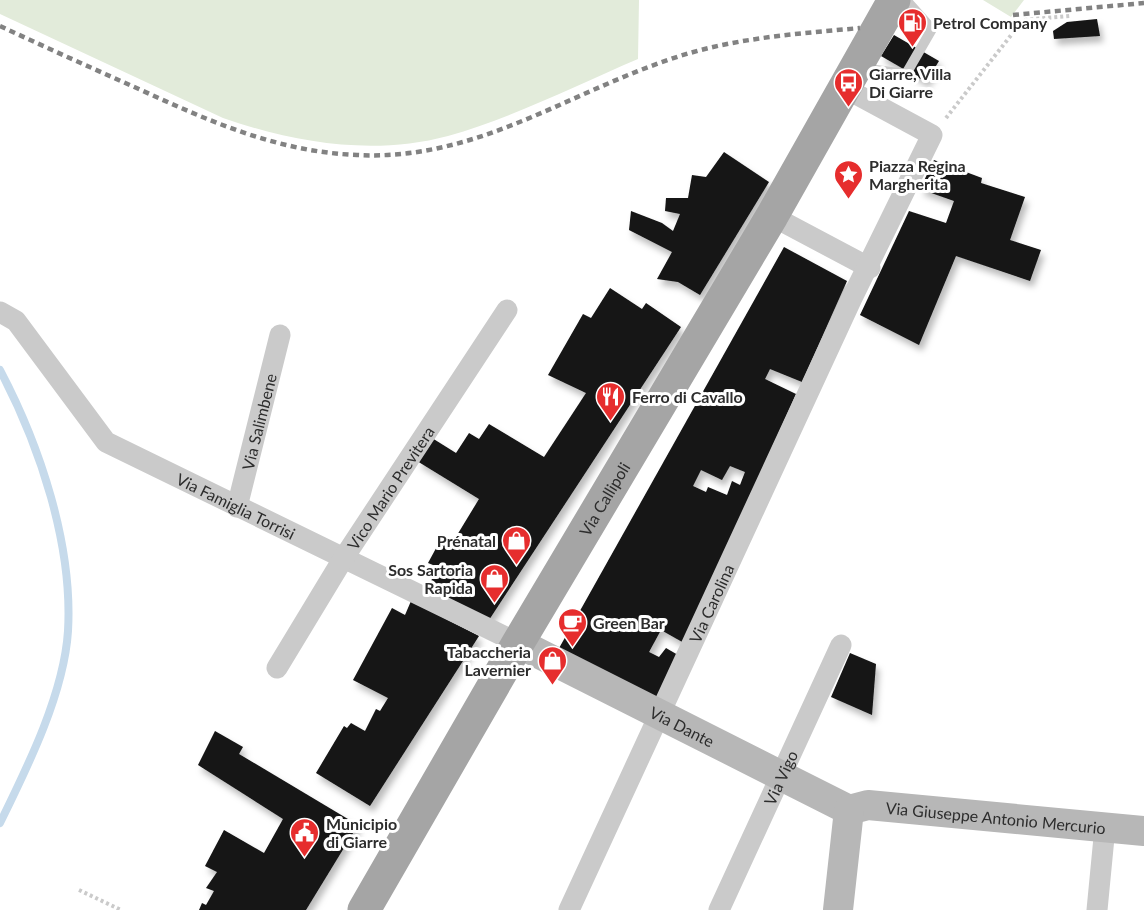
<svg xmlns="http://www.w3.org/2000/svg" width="1144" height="910" font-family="Lato,sans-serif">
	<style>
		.green { fill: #e2ebda }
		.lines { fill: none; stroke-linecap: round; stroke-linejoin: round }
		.stream { stroke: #c6daeb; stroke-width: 8 }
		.building { fill: #141414; fill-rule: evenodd; filter: url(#shadow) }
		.path { stroke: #cacaca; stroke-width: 4; stroke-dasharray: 3 3; stroke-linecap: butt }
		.lane { stroke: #cacaca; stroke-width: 10 }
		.street { stroke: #cacaca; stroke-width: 21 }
		.secondary { stroke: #b7b7b7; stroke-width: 30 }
		.primary { stroke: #a5a5a5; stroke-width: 33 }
		.rail { stroke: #828282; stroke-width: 4.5; stroke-dasharray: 6 4.5; stroke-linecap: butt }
		.labels { text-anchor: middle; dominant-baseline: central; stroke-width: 6; stroke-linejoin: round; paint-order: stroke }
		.poi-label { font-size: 16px; font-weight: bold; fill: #2d2d2d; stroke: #fff; text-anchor: start }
		.street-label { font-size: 16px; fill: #2d2d2d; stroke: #fff }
	</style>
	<defs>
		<filter id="shadow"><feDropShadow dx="3.5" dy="6" stdDeviation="3" flood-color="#0004"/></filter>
	</defs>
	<rect width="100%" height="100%" fill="#fff"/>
	<path class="green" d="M0,0H639L638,59C577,85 512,118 448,136C373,156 295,143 223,118L0,14Z
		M983,0H1024L1011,17Z"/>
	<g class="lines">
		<path class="stream" d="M0,370C40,446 73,545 68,631C64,694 27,768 0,823"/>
	</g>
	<path class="building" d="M1097,19L1100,36L1054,39L1053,31L1067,22Z
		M894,35L939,61L926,82L881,56Z
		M724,152L769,182L700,295L678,282L657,279L672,252L629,230L631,211L662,223L673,231L680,214L665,211L666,198H688L692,175L706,177Z
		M934,160L982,178L981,183L1025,197L1010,240L1041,250L1030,281L956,256L919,345L860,315L909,211L946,223L954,201L920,189Z
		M784,247L847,281L802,382L770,369L765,379L796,394L684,643L661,630L649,652L659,657L666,648L678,655L658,700L558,650ZM730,466L745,472L740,485L732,481L727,495L708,487L706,492L693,486L701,470L722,480Z
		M610,288L642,309L646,303L681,327L489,620L426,591L438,567L428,563L441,539L451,545L479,499L417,461L432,438L456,453L469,433L479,439L489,424L544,457L586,393L548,375L583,314L591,318Z
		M411,601L479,636L370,806L316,773L344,726L347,728L351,723L365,731L376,709L380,711L388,698L353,680L392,608L405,615Z
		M850,653L876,664L872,715L831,697Z
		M215,731L243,747L239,754L358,825L306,910H199L202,903L206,905L214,891L206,888L217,872L205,866L224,830L264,853L283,819L198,765Z"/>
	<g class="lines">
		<path class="path" d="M946,118L1023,20L1070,16
			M79,890L121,910"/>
		<path class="lane" d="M861,68L906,74L932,29L906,0"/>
		<g class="street">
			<path d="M772,216L870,268"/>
			<path id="s1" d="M0,312L16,321L106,442L518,643"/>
			<path id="s2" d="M237,507L280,335"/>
			<path id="s3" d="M277,668L343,559L507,310"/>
			<path id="s4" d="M569,910L852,298L932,135L843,87"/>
			<path id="s5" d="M719,910L841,645"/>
			<path d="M1097,910L1105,827"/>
		</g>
		<g class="secondary">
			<path id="s6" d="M518,643L849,810"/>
			<path id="s7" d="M849,810L868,805L1144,831"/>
			<path d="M838,910L849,810"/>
		</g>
		<path class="primary" id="s8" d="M364,910L518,643L772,216L894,0"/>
		<path class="rail" d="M1013,15L1144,3
			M0,26C47,48 94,69 141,90C211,122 279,152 357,155C474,161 562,96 668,60C730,38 795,34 860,28"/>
	</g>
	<defs>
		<symbol id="fuel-pin" viewBox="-11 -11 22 30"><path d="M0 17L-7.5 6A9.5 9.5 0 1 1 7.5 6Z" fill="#e62d2d" stroke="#fff"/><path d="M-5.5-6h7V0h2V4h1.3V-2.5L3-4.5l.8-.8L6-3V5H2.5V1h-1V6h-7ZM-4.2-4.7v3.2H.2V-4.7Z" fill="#fff"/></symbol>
		<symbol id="bus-pin" viewBox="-11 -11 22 30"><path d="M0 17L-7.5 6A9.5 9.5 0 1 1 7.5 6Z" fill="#e62d2d" stroke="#fff"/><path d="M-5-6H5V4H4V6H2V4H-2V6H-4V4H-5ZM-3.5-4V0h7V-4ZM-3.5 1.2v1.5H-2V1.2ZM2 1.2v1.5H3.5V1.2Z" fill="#fff"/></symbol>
		<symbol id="sight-pin" viewBox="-11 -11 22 30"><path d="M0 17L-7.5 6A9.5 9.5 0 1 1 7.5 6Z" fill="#e62d2d" stroke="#fff"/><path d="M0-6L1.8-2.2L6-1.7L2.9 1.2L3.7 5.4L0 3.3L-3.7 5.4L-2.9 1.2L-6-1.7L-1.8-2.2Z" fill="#fff"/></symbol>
		<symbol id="restaurant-pin" viewBox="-11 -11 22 30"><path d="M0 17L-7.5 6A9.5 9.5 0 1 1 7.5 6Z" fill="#e62d2d" stroke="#fff"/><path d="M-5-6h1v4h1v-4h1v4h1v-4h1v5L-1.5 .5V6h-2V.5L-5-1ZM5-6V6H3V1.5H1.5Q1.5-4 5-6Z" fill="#fff"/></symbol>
		<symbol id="shop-pin" viewBox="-11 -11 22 30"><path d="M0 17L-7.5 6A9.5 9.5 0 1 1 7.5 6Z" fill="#e62d2d" stroke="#fff"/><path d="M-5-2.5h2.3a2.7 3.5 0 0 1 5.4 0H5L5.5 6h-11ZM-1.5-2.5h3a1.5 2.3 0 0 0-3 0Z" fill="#fff"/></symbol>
		<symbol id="cafe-pin" viewBox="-11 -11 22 30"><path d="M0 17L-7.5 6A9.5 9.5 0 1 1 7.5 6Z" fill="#e62d2d" stroke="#fff"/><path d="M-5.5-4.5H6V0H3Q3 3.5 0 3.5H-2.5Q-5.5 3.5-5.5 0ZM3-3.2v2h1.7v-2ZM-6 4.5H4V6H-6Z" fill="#fff"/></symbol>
		<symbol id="civic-pin" viewBox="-11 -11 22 30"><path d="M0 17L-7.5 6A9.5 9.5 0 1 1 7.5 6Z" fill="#e62d2d" stroke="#fff"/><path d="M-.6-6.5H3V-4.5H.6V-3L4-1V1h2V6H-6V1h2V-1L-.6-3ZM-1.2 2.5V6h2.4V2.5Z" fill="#fff"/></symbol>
	</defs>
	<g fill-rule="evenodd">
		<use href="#fuel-pin" x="896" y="6" width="33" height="45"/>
		<use href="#bus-pin" x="832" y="66" width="33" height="45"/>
		<use href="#sight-pin" x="832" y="158" width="33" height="45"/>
		<use href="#restaurant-pin" x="594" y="380" width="33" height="45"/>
		<use href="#shop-pin" x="500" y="524" width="33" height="45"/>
		<use href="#shop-pin" x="478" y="562" width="33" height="45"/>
		<use href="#cafe-pin" x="556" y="606" width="33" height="45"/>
		<use href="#shop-pin" x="536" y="644" width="33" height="45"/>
		<use href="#civic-pin" x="288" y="816" width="33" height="45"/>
	</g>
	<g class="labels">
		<g class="poi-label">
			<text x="933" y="22">Petrol Company</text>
			<text x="869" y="73">Giarre, Villa<tspan x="869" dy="18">Di Giarre</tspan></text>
			<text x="869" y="165">Piazza Regina<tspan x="869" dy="18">Margherita</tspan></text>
			<text x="632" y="396">Ferro di Cavallo</text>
			<text x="496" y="540" text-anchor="end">Prénatal</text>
			<text x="473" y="569" text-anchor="end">Sos Sartoria<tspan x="473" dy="18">Rapida</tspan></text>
			<text x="593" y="622">Green Bar</text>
			<text x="531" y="651" text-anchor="end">Tabaccheria<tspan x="531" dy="18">Lavernier</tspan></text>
			<text x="326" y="823">Municipio<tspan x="326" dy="18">di Giarre</tspan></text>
		</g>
		<g class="street-label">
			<text stroke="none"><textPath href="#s2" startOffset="88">Via Salimbene</textPath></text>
			<text stroke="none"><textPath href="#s3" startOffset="213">Vico Mario Previtera</textPath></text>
			<text stroke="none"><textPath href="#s8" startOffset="476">Via Callipoli</textPath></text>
			<text stroke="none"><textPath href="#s1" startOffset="314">Via Famiglia Torrisi</textPath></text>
			<text stroke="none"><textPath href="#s4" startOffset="338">Via Carolina</textPath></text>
			<text stroke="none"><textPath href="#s6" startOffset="184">Via Dante</textPath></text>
			<text stroke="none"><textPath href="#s5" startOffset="146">Via Vigo</textPath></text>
			<text stroke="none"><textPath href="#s7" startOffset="148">Via Giuseppe Antonio Mercurio</textPath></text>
		</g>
	</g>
</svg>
